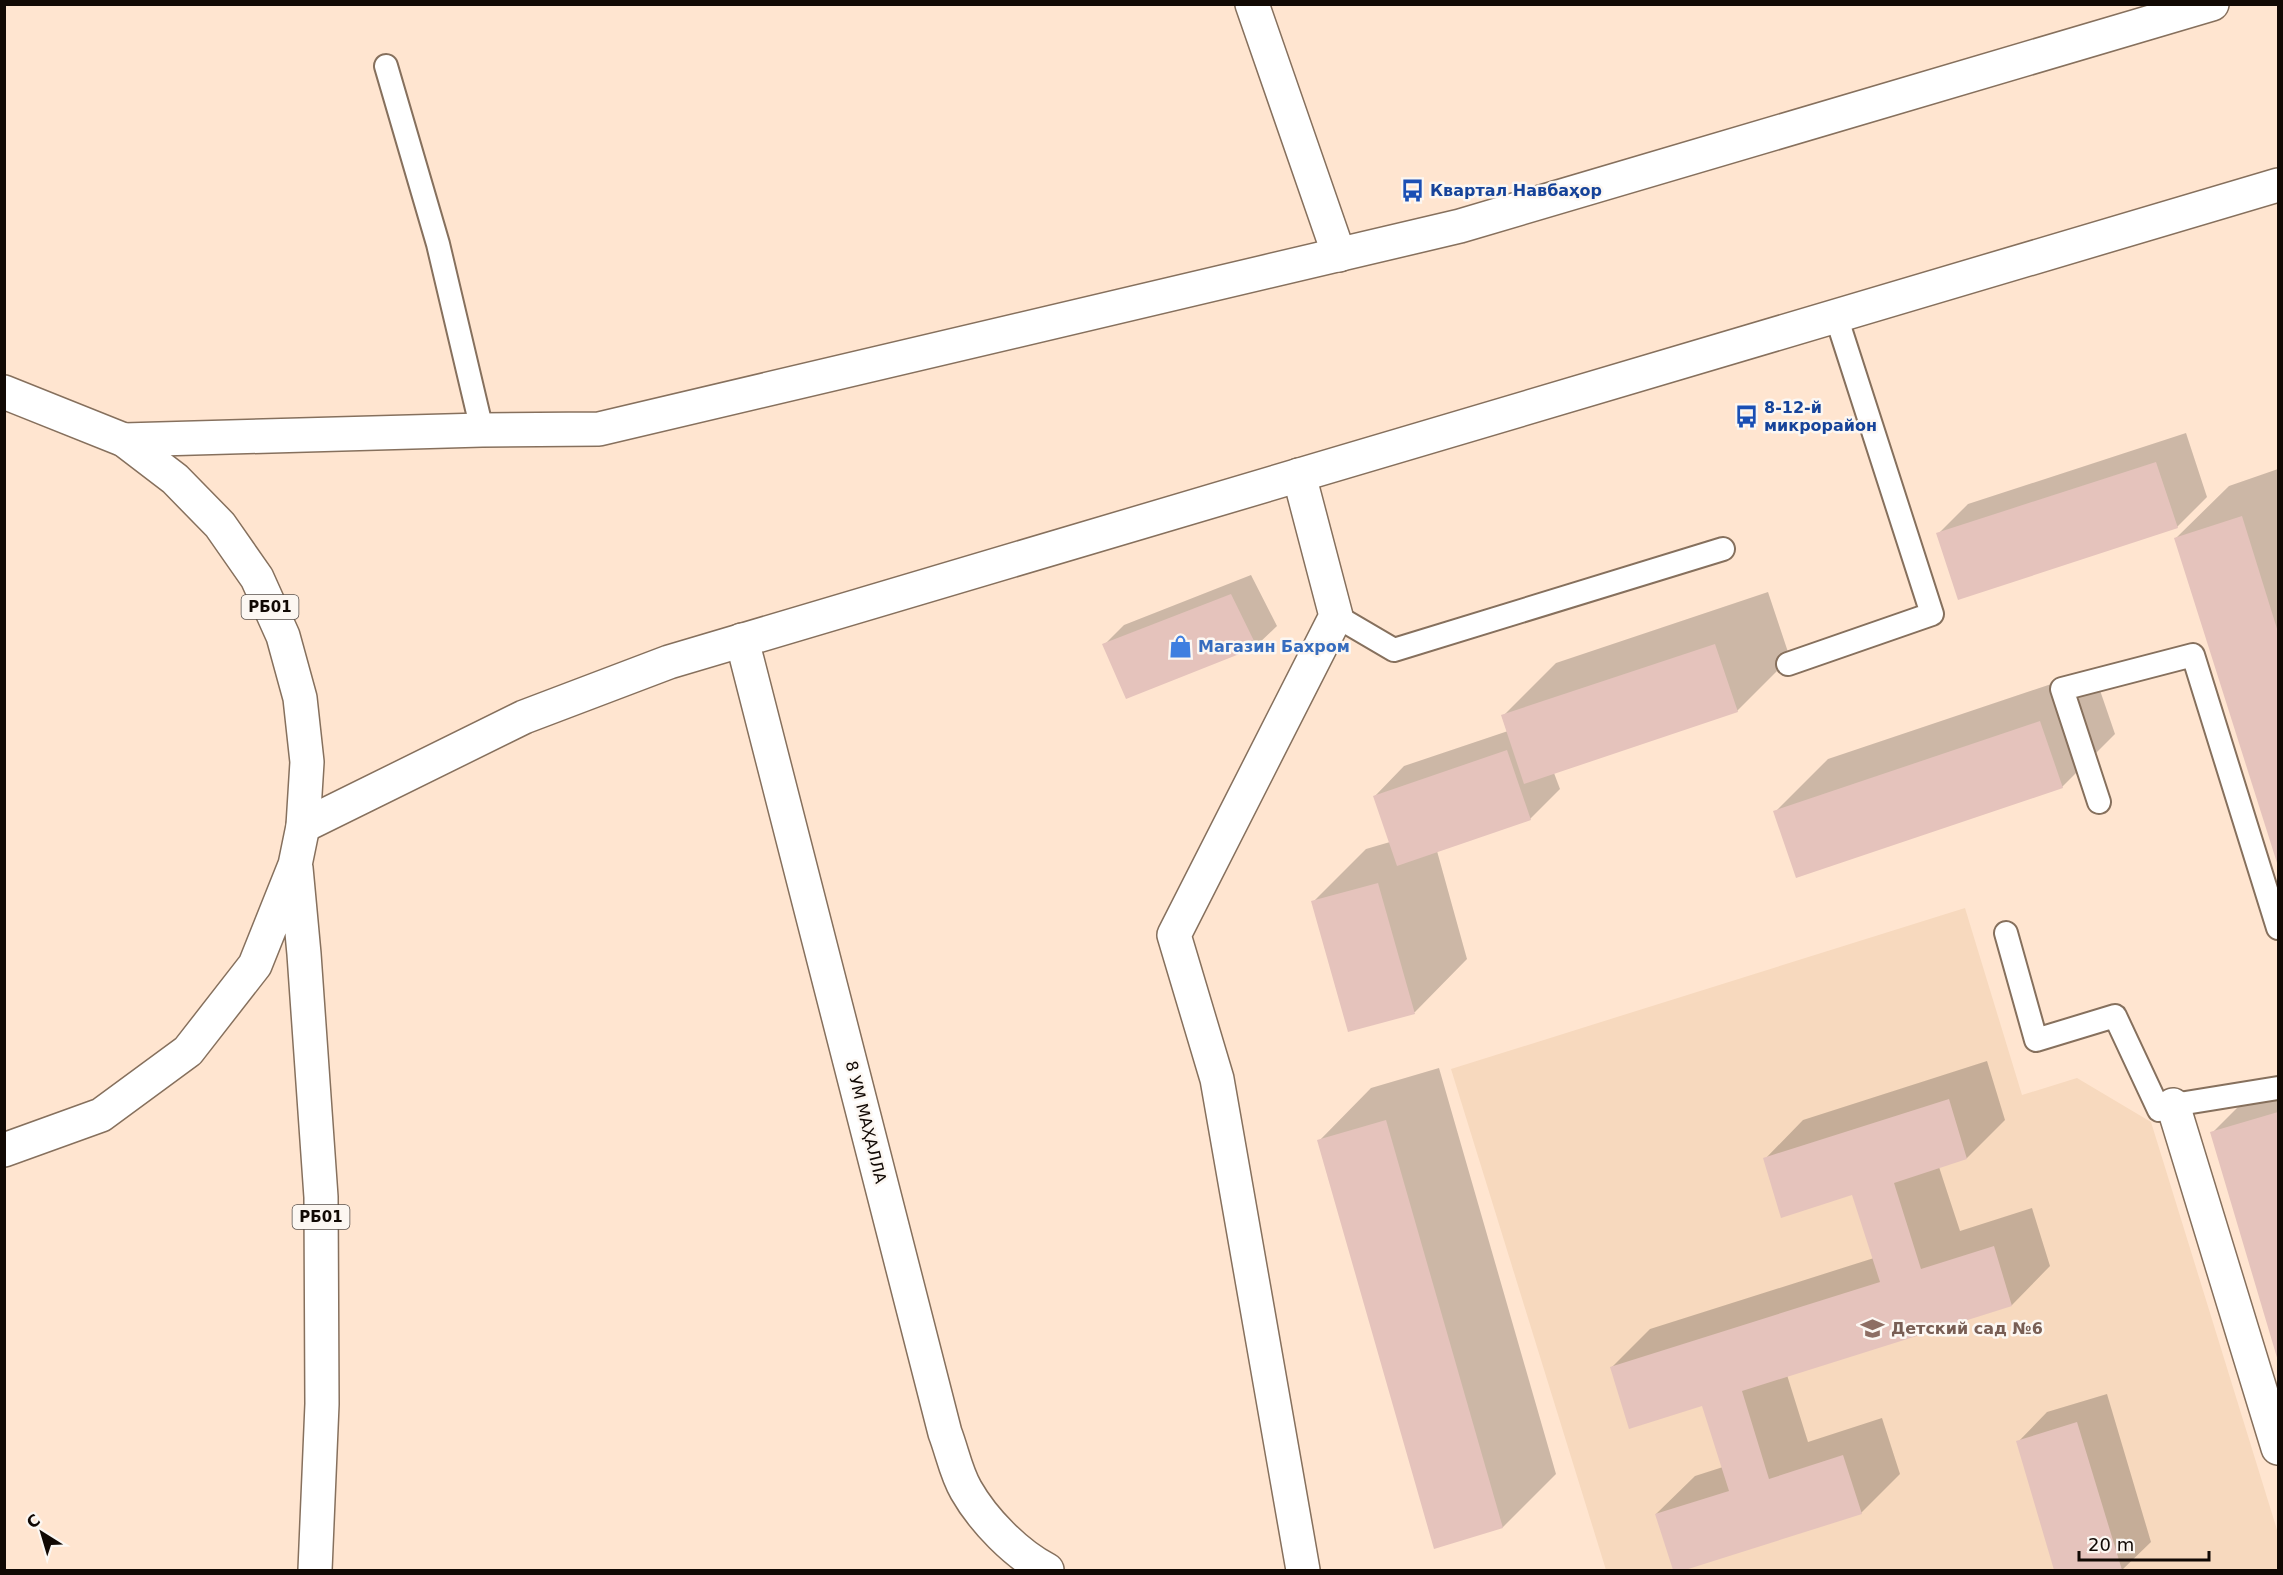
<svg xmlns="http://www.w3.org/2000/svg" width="2283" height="1575" font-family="'DejaVu Sans',sans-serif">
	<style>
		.built { fill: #f7d9be }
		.shadow { fill: #0003 }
		.building { fill: #e5c3bc }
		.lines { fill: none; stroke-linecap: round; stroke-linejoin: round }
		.service-casing { stroke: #86705d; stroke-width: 26 }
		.minor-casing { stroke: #86705d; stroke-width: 36 }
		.tertiary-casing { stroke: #86705d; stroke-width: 36 }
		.trunk-casing { stroke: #86705d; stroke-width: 36 }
		.service { stroke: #fff; stroke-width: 22 }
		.minor { stroke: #fff; stroke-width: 33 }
		.tertiary { stroke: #fff; stroke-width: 33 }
		.trunk { stroke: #fff; stroke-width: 33 }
		.labels { text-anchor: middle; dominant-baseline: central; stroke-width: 5; stroke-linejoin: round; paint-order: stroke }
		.shield { fill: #fcf7f2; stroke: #58504b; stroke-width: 1.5 }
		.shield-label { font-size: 15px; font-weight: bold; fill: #110904 }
		.transit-label { font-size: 16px; font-weight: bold; fill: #164399; stroke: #fcf7f2; text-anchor: start }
		.shop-label { font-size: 16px; font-weight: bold; fill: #366cbe; stroke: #fcf7f2; text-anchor: start }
		.street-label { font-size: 16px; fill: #110904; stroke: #fcf7f2 }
		.education-label { font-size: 16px; font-weight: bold; fill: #785e54; stroke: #fcf7f2; text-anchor: start }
	</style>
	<rect width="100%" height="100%" fill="#ffe5d0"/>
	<path class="built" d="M1965,908L2022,1095L2077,1078L2151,1122L2278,1533V1570H1606L1451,1069Z"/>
	<path class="shadow" d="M2186,433L2207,497L2177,527L1938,534L1968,504Z
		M2278,469V862L2176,538L2229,486Z
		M1251,575L1277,626L1256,646L1126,697L1104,645L1124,625Z
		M1768,592L1790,658L1737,711L1554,773L1560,789L1530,819L1437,851L1467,959L1415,1012L1349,1031L1313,902L1366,849L1390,842L1375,796L1404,766L1508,731L1503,716L1556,663Z
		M2093,670L2115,734L2062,787L1775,812L1828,759Z
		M1987,1061L2005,1120L1967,1158L1939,1167L1960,1231L2032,1208L2050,1266L2012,1305L1787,1375L1808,1442L1882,1418L1900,1474L1861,1513L1680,1570H1674L1656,1514L1695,1476L1723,1467L1703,1404L1611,1368L1650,1329L1874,1258L1853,1193L1765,1159L1803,1120Z
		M1439,1068L1556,1474L1503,1527L1435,1547L1319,1141L1371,1088Z
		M2278,1076V1358L2212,1133L2265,1080Z
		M2107,1394L2151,1542L2122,1570H2056L2018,1442L2047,1412Z"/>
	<path class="building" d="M2156,462L2178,528L1958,600L1936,533Z
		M2242,516L2278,632V866L2174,538Z
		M1231,594L1257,647L1126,699L1102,644Z
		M1715,644L1738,712L1524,784L1501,715Z
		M2040,721L2063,788L1796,878L1773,811Z
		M1507,750L1531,820L1397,866L1373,796Z
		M1378,883L1415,1014L1348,1032L1311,901Z
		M1949,1099L1967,1159L1894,1183L1921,1269L1994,1246L2012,1306L1742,1391L1769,1479L1843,1455L1862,1514L1685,1570H1673L1655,1514L1729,1491L1702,1406L1629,1429L1610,1367L1880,1282L1852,1195L1781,1218L1763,1158Z
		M2278,1112V1361L2210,1132Z
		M1386,1120L1503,1528L1434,1549L1317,1140Z
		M2077,1422L2122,1570H2054L2016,1441Z"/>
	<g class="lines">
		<defs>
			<path id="service" d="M386,66L438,244L482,430
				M1336,616L1394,650L1723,549
				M1788,664L1932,614L1836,316
				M2099,802L2062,689L2193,655L2278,928
				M2006,933L2036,1040L2115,1016L2159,1110L2173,1105L2278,1088"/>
			<path id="minor" d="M1252,4L1339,255
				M1299,475L1336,616L1174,935L1217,1079L1303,1570
				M742,640L945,1433C952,1451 956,1473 966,1490C983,1520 1016,1554 1047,1570
				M2173,1105L2278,1448"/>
			<path id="tertiary" d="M124,440L482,430L599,429L1460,226L2212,4
				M303,826L524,717L669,662L2278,185"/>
			<path id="trunk" d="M4,392L124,440L175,479L220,525L257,578L283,636L300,698L307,762L303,826L295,865L255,965L188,1051L101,1115L4,1150
				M296,868L304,954L321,1197L322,1404L315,1570"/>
		</defs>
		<use href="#service" class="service-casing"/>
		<use href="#minor" class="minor-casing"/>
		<use href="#tertiary" class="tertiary-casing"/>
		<use href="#trunk" class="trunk-casing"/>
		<use href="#service" class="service"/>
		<use href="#minor" class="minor"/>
		<use href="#tertiary" class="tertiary"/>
		<use href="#trunk" class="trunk"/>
	</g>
	<defs>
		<symbol id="bus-bare" viewBox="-9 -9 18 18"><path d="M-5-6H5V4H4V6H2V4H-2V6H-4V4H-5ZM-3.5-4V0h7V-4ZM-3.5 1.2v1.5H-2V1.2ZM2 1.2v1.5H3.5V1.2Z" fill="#1a4fb4" stroke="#fcf7f2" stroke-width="2.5" paint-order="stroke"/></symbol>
		<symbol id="shop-bare" viewBox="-9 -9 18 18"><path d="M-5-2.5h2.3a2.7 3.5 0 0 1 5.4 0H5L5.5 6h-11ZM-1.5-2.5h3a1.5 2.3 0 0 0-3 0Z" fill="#3f7fe0" stroke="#fcf7f2" stroke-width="2.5" paint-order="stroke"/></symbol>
		<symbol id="school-bare" viewBox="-9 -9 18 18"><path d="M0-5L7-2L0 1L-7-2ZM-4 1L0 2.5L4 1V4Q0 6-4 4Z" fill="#8d6e63" stroke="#fcf7f2" stroke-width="2.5" paint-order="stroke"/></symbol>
	</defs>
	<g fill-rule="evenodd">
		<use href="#bus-bare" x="1396" y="174" width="33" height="33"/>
		<use href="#bus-bare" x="1730" y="400" width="33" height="33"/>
		<use href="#shop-bare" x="1164" y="630" width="33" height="33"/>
		<use href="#school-bare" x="1856" y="1312" width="33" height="33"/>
	</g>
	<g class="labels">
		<g class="shield">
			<rect x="241.5" y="595" width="57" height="24" rx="4.5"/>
			<rect x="292.5" y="1205" width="57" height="24" rx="4.5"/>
		</g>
		<g class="shield-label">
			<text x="270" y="607">РБ01</text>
			<text x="321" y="1217">РБ01</text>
		</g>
		<g class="transit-label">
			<text x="1430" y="190">Квартал Навбаҳор</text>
			<text x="1764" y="407">8-12-й<tspan x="1764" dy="18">микрорайон</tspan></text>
		</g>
		<g class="shop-label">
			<text x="1198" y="646">Магазин Бахром</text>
		</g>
		<g class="street-label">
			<text transform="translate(866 1122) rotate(76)">8 УМ МАҲАЛЛА</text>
		</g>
		<g class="education-label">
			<text x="1891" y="1328">Детский сад №6</text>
		</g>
	</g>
	<rect width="2283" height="1575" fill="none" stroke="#110904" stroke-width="12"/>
	<g transform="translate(42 1533) rotate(323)" stroke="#fcf7f2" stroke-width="4.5" paint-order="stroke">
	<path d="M0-4.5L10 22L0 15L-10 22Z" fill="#110904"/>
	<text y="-9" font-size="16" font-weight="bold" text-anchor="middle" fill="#110904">С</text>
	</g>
	<path d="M2079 1551v9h130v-9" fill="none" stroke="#110904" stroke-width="3"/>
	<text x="2088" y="1551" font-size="18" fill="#110904" stroke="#fcf7f2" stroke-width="4.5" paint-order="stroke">20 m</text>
</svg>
